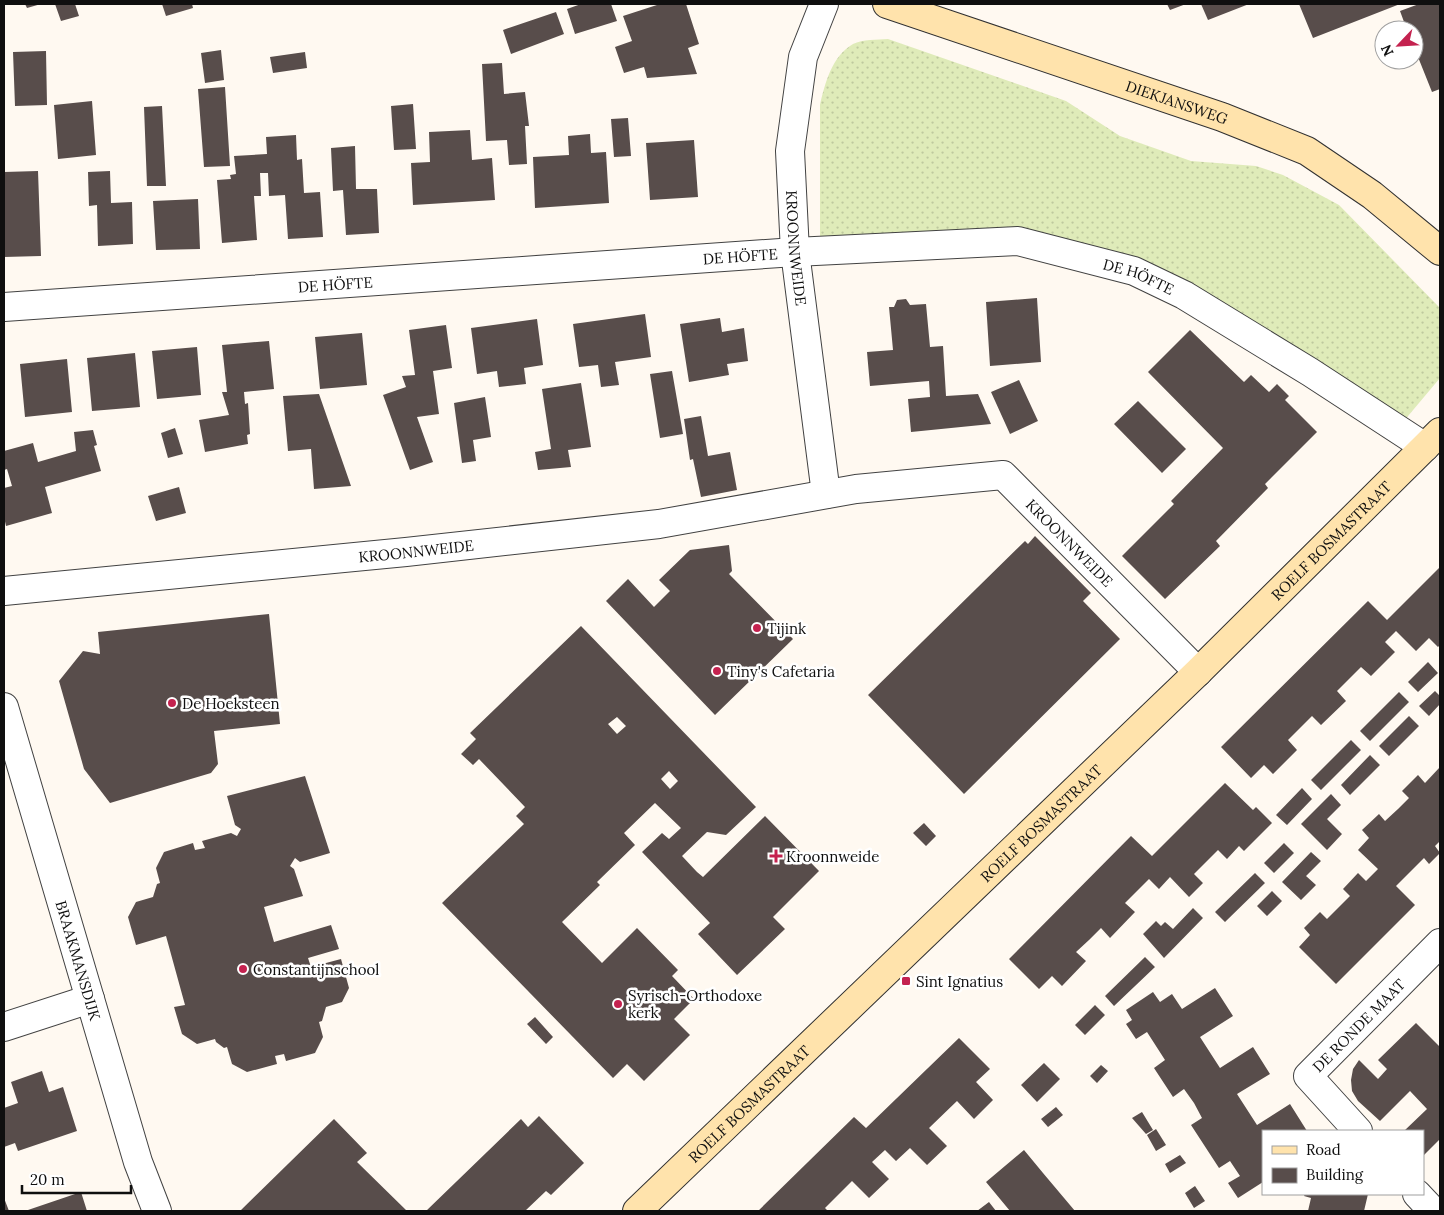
<svg xmlns="http://www.w3.org/2000/svg" width="1444" height="1215" font-family="Lora,serif">
	<style>
		.grass { fill: url(#grass-dots) }
		.building { fill: #584d4b; fill-rule: evenodd }
		.lines { fill: none; stroke-linecap: round; stroke-linejoin: round }
		.street-casing { stroke: #424242; stroke-width: 30 }
		.secondary-casing { stroke: #313131; stroke-width: 30 }
		.street { stroke: #fff; stroke-width: 28 }
		.secondary { stroke: #ffe3ac; stroke-width: 28 }
		.poi-dot { fill: #c4224f; stroke: #fff; stroke-width: 2 }
		.labels { text-anchor: middle; dominant-baseline: central; stroke-width: 5; stroke-linejoin: round; paint-order: stroke }
		.street-label { font-size: 15px; fill: #0f0f0f; stroke: #fff }
		.poi-label { font-size: 15px; fill: #0f0f0f; stroke: #fff; text-anchor: start }
	</style>
	<defs>
		<pattern id="grass-dots" width="8" height="8" patternUnits="userSpaceOnUse" patternTransform="scale(1.25)"><rect width="8" height="8" fill="#dfebb9"/><path d="M2 2h.1M6 6h.1" fill="none" stroke="#bec89e" stroke-width="1.8" stroke-linecap="round"/></pattern>
	</defs>
	<rect width="100%" height="100%" fill="#fff9f1"/>
	<path class="grass" d="M888,39L1066,101L1120,136L1191,161L1256,166L1283,175L1339,205L1440,308V378L1403,422L1131,261L820,243V105C825,83 832,56 853,44C863,39 877,40 888,39Z"/>
	<path class="building" d="M25,4H41L27,8Z
		M55,4H75L79,16L61,21Z
		M162,4H192L193,8L166,16Z
		M581,4H611L617,21L575,34L567,9Z
		M660,4H686L699,44L688,48L697,74L647,78L644,67L624,73L615,47L632,41L623,16Z
		M1167,4H1186L1170,10Z
		M1201,4H1249L1208,20Z
		M1299,4H1400L1313,38Z
		M1419,4H1440V89L1432,92L1414,47V30H1407L1400,11Z
		M556,12L564,34L511,54L503,30Z
		M221,50L224,80L205,83L201,53Z
		M46,51L47,105L15,106L13,52Z
		M305,52L307,68L273,73L270,57Z
		M502,63L504,94L525,92L529,126H525L527,164L509,165L507,140L486,141L482,64Z
		M225,87L230,166L204,167L198,89Z
		M92,101L96,155L58,159L54,105Z
		M413,104L416,149L394,150L391,106Z
		M162,106L166,186H147L144,107Z
		M628,118L631,156L614,157L611,119Z
		M470,130L472,160L492,158L495,200L413,205L411,163L430,162L429,132Z
		M590,134L591,153L606,152L609,203L535,208L533,157L569,155L568,136Z
		M296,135L297,160L302,159L304,193L320,192L323,237L288,239L285,195L269,196L268,173H260L261,196H254L257,240L222,243L217,180L231,179L230,175L236,174L234,156L267,154L266,137Z
		M694,140L698,197L650,200L646,143Z
		M355,146L356,189H377L379,233L346,235L343,190L333,191L331,148Z
		M38,171L41,256L4,257V172Z
		M110,171L111,203L132,202L133,244L98,246L97,205L89,206L88,172Z
		M198,199L200,249L156,250L153,201Z
		M1037,298L1041,362L990,366L986,302Z
		M906,299L910,305L926,304L930,347L943,346L946,396L978,394L991,424L911,432L908,399L930,397L929,381L870,386L867,352L893,350L889,307H894L897,300Z
		M645,314L651,357L615,362L619,385L601,387L598,365L579,367L573,324Z
		M720,318L722,332L744,328L748,361L727,364L729,375L689,382L680,324Z
		M537,319L543,365L524,368L526,384L499,387L497,371L477,374L471,328Z
		M446,325L452,368L433,371L439,414L417,417L433,462L410,470L383,395L406,387L402,376L415,375L409,330Z
		M1190,330L1244,382L1251,375L1269,392L1277,384L1289,396L1285,400L1317,432L1265,484L1268,488L1216,541L1220,546L1165,599L1122,556L1174,504L1171,501L1223,448L1148,372Z
		M362,333L367,385L320,389L315,337Z
		M269,341L274,389L244,392L245,404L248,403L250,434L247,435L248,444L205,452L199,420L229,415L222,392H227L222,345Z
		M197,347L201,395L157,399L152,351Z
		M135,353L140,407L92,411L87,358Z
		M67,359L72,412L25,417L20,364Z
		M672,371L683,434L660,438L650,374Z
		M1019,380L1038,421L1010,434L991,392Z
		M581,383L591,447L568,450L571,467L538,470L535,452L551,449L542,389Z
		M319,394L351,486L314,489L311,449L288,451L283,396Z
		M485,397L491,437L473,440L476,461L462,463L454,403Z
		M1138,401L1186,449L1162,473L1114,424Z
		M701,416L708,456L730,452L737,490L701,497L693,459L690,460L684,419Z
		M175,428L183,454L168,458L161,433Z
		M93,430L97,445L94,446L101,471L45,487L52,513L6,526L4,517V488L12,486L7,469L4,470V451L33,443L38,462L76,451L74,432Z
		M179,487L186,513L156,521L148,496Z
		M1035,536L1091,593L1083,601L1120,639L964,794L868,695L1025,541L1028,544Z
		M729,545L732,571L729,574L793,639L715,715L606,601L628,579L654,607L670,591L659,580L690,550Z
		M1440,567V645L1438,647L1429,638L1416,651L1396,631L1385,642L1395,652L1371,676L1361,667L1337,691L1346,701L1321,725L1312,716L1288,740L1297,750L1273,774L1264,765L1251,778L1221,747L1368,601L1387,620Z
		M269,614L280,724L214,731L218,764L211,773L110,803L84,769L59,681L83,651L100,654L98,632Z
		M581,626L756,807L726,835L707,832L682,856L697,872L703,877L765,816L819,871L773,917L785,929L737,975L698,934L710,923L642,852L662,833L669,839L681,828L655,803L624,833L635,845L597,882L600,885L562,922L602,963L637,928L678,970L672,976L694,999L674,1019L690,1035L644,1081L627,1064L613,1078L442,903L524,824L516,816L525,807L479,759L473,765L461,754L476,739L470,733ZM617,717L626,726L617,734L608,724ZM669,771L678,781L670,789L661,779Z
		M1428,662L1438,673L1418,692L1408,682Z
		M1435,691L1440,696V704L1429,716L1419,706Z
		M1399,692L1409,702L1370,741L1360,731Z
		M1409,716L1419,726L1389,756L1379,746Z
		M1351,740L1361,750L1321,790L1311,780Z
		M1370,755L1380,765L1350,795L1341,785Z
		M1440,767V841L1435,846L1440,853L1429,864L1424,858L1396,886L1415,905L1336,984L1299,947L1310,935L1304,928L1320,912L1327,919L1350,896L1343,889L1358,873L1366,881L1378,869L1358,850L1369,838L1362,830L1379,814L1385,821L1398,809L1409,798L1402,791L1418,775L1425,783Z
		M305,776L330,853L300,862L295,858L290,866L294,869L303,896L264,907L274,942L331,925L339,949L308,958L311,967L341,959L349,988L342,1002L326,1007L322,1021L319,1022L323,1037L315,1053L286,1061L284,1054L275,1056L277,1064L247,1072L232,1064L227,1047L224,1048L216,1042L215,1039L197,1044L182,1034L174,1007L185,1005L166,936L136,945L128,917L136,902L153,897L157,884L160,883L156,868L164,852L193,843L195,850L205,848L202,841L231,833L237,836L241,829L235,825L227,796Z
		M1225,783L1253,810L1256,807L1272,823L1244,851L1239,846L1227,859L1218,850L1194,874L1203,883L1189,897L1170,877L1159,889L1149,879L1125,903L1135,912L1110,938L1101,928L1089,940L1076,952L1086,961L1062,986L1052,976L1039,989L1009,959L1131,836L1152,856Z
		M1302,788L1312,799L1287,825L1276,815Z
		M1331,794L1341,805L1327,819L1342,834L1327,850L1301,824Z
		M924,823L936,836L926,846L913,833Z
		M1284,843L1294,853L1274,873L1264,863Z
		M1311,852L1321,861L1306,876L1316,885L1301,900L1282,882Z
		M1255,873L1265,883L1225,922L1215,912Z
		M1272,891L1282,901L1267,916L1257,906Z
		M1193,908L1203,918L1164,958L1143,934L1156,921L1161,926L1165,922L1173,929Z
		M1145,957L1155,967L1114,1006L1105,996Z
		M1215,988L1233,1016L1200,1037L1220,1068L1253,1047L1270,1074L1237,1094L1257,1125L1290,1104L1307,1131H1263V1182L1238,1198L1228,1183L1240,1176L1230,1161L1219,1168L1191,1125L1202,1118L1194,1103L1184,1089L1173,1097L1154,1068L1165,1060L1147,1032L1136,1039L1126,1024L1132,1020L1126,1010L1153,992L1160,1002L1172,994L1182,1009Z
		M1095,1005L1105,1015L1085,1035L1075,1025Z
		M535,1017L553,1037L546,1044L527,1024Z
		M1416,1023L1440,1047V1139L1423,1156V1131H1404L1427,1109L1410,1091L1380,1121L1358,1101L1352,1091L1351,1080L1353,1069L1359,1060L1378,1079L1387,1069L1378,1060Z
		M959,1038L990,1069L976,1082L993,1100L974,1119L957,1101L929,1128L947,1146L927,1165L910,1148L896,1161L885,1150L872,1162L889,1179L869,1198L852,1181L825,1208L828,1211H758L854,1117L866,1128Z
		M1044,1063L1060,1079L1037,1102L1021,1085Z
		M1101,1065L1108,1071L1097,1083L1090,1076Z
		M42,1071L49,1092L63,1087L77,1131L18,1151L15,1143L4,1147V1108L18,1103L11,1082Z
		M1056,1107L1063,1115L1048,1127L1041,1119Z
		M1142,1112L1153,1130L1146,1134L1132,1118Z
		M539,1116L584,1163L551,1195L546,1191L525,1211H426L521,1119L528,1127Z
		M334,1119L367,1153L357,1162L407,1211H240Z
		M1156,1129L1166,1145L1156,1151L1147,1135Z
		M1024,1150L1043,1173L1075,1211H1010L986,1182Z
		M1180,1155L1186,1163L1170,1173L1165,1164Z
		M1195,1186L1205,1201L1194,1208L1185,1193Z
		M81,1192L87,1211H25Z
		M1305,1194H1368L1364,1211H1308L1311,1198L1304,1196Z
		M4,1198L9,1211H4Z
		M989,1202L996,1211H977Z"/>
	<g class="lines">
		<defs>
			<g id="street">
				<path id="s1" d="M824,4L803,57L790,151L795,252L826,494"/>
				<path id="s2" d="M4,307L795,252L1018,241L1134,271L1184,295L1310,372L1425,447"/>
				<path id="s3" d="M4,591L406,552L659,524L856,489L1003,475L1198,672"/>
				<path id="s4" d="M4,707L138,1162L157,1211"/>
				<path d="M4,1027L90,999"/>
				<path id="s5" d="M1358,1131L1308,1076L1440,943"/>
				<path d="M1417,1194L1433,1211"/>
			</g>
			<g id="secondary">
				<path id="s6" d="M887,4L1222,117L1307,151L1372,195L1440,251"/>
				<path id="s7" d="M637,1211L1198,672L1440,432"/>
			</g>
		</defs>
		<use href="#street" class="street-casing"/>
		<use href="#secondary" class="secondary-casing"/>
		<use href="#street" class="street"/>
		<use href="#secondary" class="secondary"/>
	</g>
	<g class="poi-dot">
		<circle cx="757" cy="628" r="5"/>
		<circle cx="717" cy="671" r="5"/>
		<circle cx="172" cy="703" r="5"/>
		<path d="M773.5 848.5h5v5h5v5h-5v5h-5v-5h-5v-5h5z"/>
		<circle cx="243" cy="969" r="5"/>
		<rect x="901" y="976" width="10" height="10" rx="2.5"/>
		<circle cx="618" cy="1004" r="5"/>
	</g>
	<g class="labels">
		<g class="street-label">
			<text stroke="none"><textPath href="#s6" startOffset="306">DIEKJANSWEG</textPath></text>
			<text stroke="none"><textPath href="#s1" startOffset="249">KROONNWEIDE</textPath></text>
			<text stroke="none"><textPath href="#s2" startOffset="738">DE HÖFTE</textPath></text>
			<text stroke="none"><textPath href="#s2" startOffset="1142">DE HÖFTE</textPath></text>
			<text stroke="none"><textPath href="#s2" startOffset="332">DE HÖFTE</textPath></text>
			<text stroke="none"><textPath href="#s7" startOffset="965">ROELF BOSMASTRAAT</textPath></text>
			<text stroke="none"><textPath href="#s3" startOffset="1101">KROONNWEIDE</textPath></text>
			<text stroke="none"><textPath href="#s3" startOffset="414">KROONNWEIDE</textPath></text>
			<text stroke="none"><textPath href="#s7" startOffset="560">ROELF BOSMASTRAAT</textPath></text>
			<text stroke="none"><textPath href="#s4" startOffset="264">BRAAKMANSDIJK</textPath></text>
			<text stroke="none"><textPath href="#s5" startOffset="146">DE RONDE MAAT</textPath></text>
			<text stroke="none"><textPath href="#s7" startOffset="155">ROELF BOSMASTRAAT</textPath></text>
		</g>
		<g class="poi-label">
			<text x="767" y="628">Tijink</text>
			<text x="727" y="671">Tiny's Cafetaria</text>
			<text x="182" y="703">De Hoeksteen</text>
			<text x="786" y="856">Kroonnweide</text>
			<text x="253" y="969">Constantijnschool</text>
			<text x="916" y="981">Sint Ignatius</text>
			<text x="628" y="995">Syrisch-Orthodoxe<tspan x="628" dy="17">kerk</tspan></text>
		</g>
	</g>
	<rect width="1444" height="1215" fill="none" stroke="#0f0f0f" stroke-width="10"/>
	<rect x="1262" y="1130" width="162" height="65" fill="#ffffff" stroke="#9f9f9f"/>
	<rect x="1272" y="1146" width="25" height="8" fill="#ffe3ac" stroke="#9f9f9f"/>
	<text x="1306" y="1155" font-size="15" fill="#0f0f0f">Road</text>
	<rect x="1272" y="1168" width="25" height="15" fill="#584d4b" stroke="#9f9f9f"/>
	<text x="1306" y="1180" font-size="15" fill="#0f0f0f">Building</text>
	<g transform="translate(1399 45) rotate(245)"><circle r="24" fill="#ffffff" stroke="#9f9f9f"/>
	<path d="M0-4L9 19L0 12L-9 19Z" fill="#c4224f"/>
	<text y="-8" font-size="14" font-weight="bold" text-anchor="middle" fill="#0f0f0f">N</text>
	</g>
	<path d="M22 1185v8h109v-8" fill="none" stroke="#0f0f0f" stroke-width="2.5"/>
	<text x="30" y="1185" font-size="15" fill="#0f0f0f" stroke="#ffffff" stroke-width="4" paint-order="stroke">20 m</text>
</svg>
